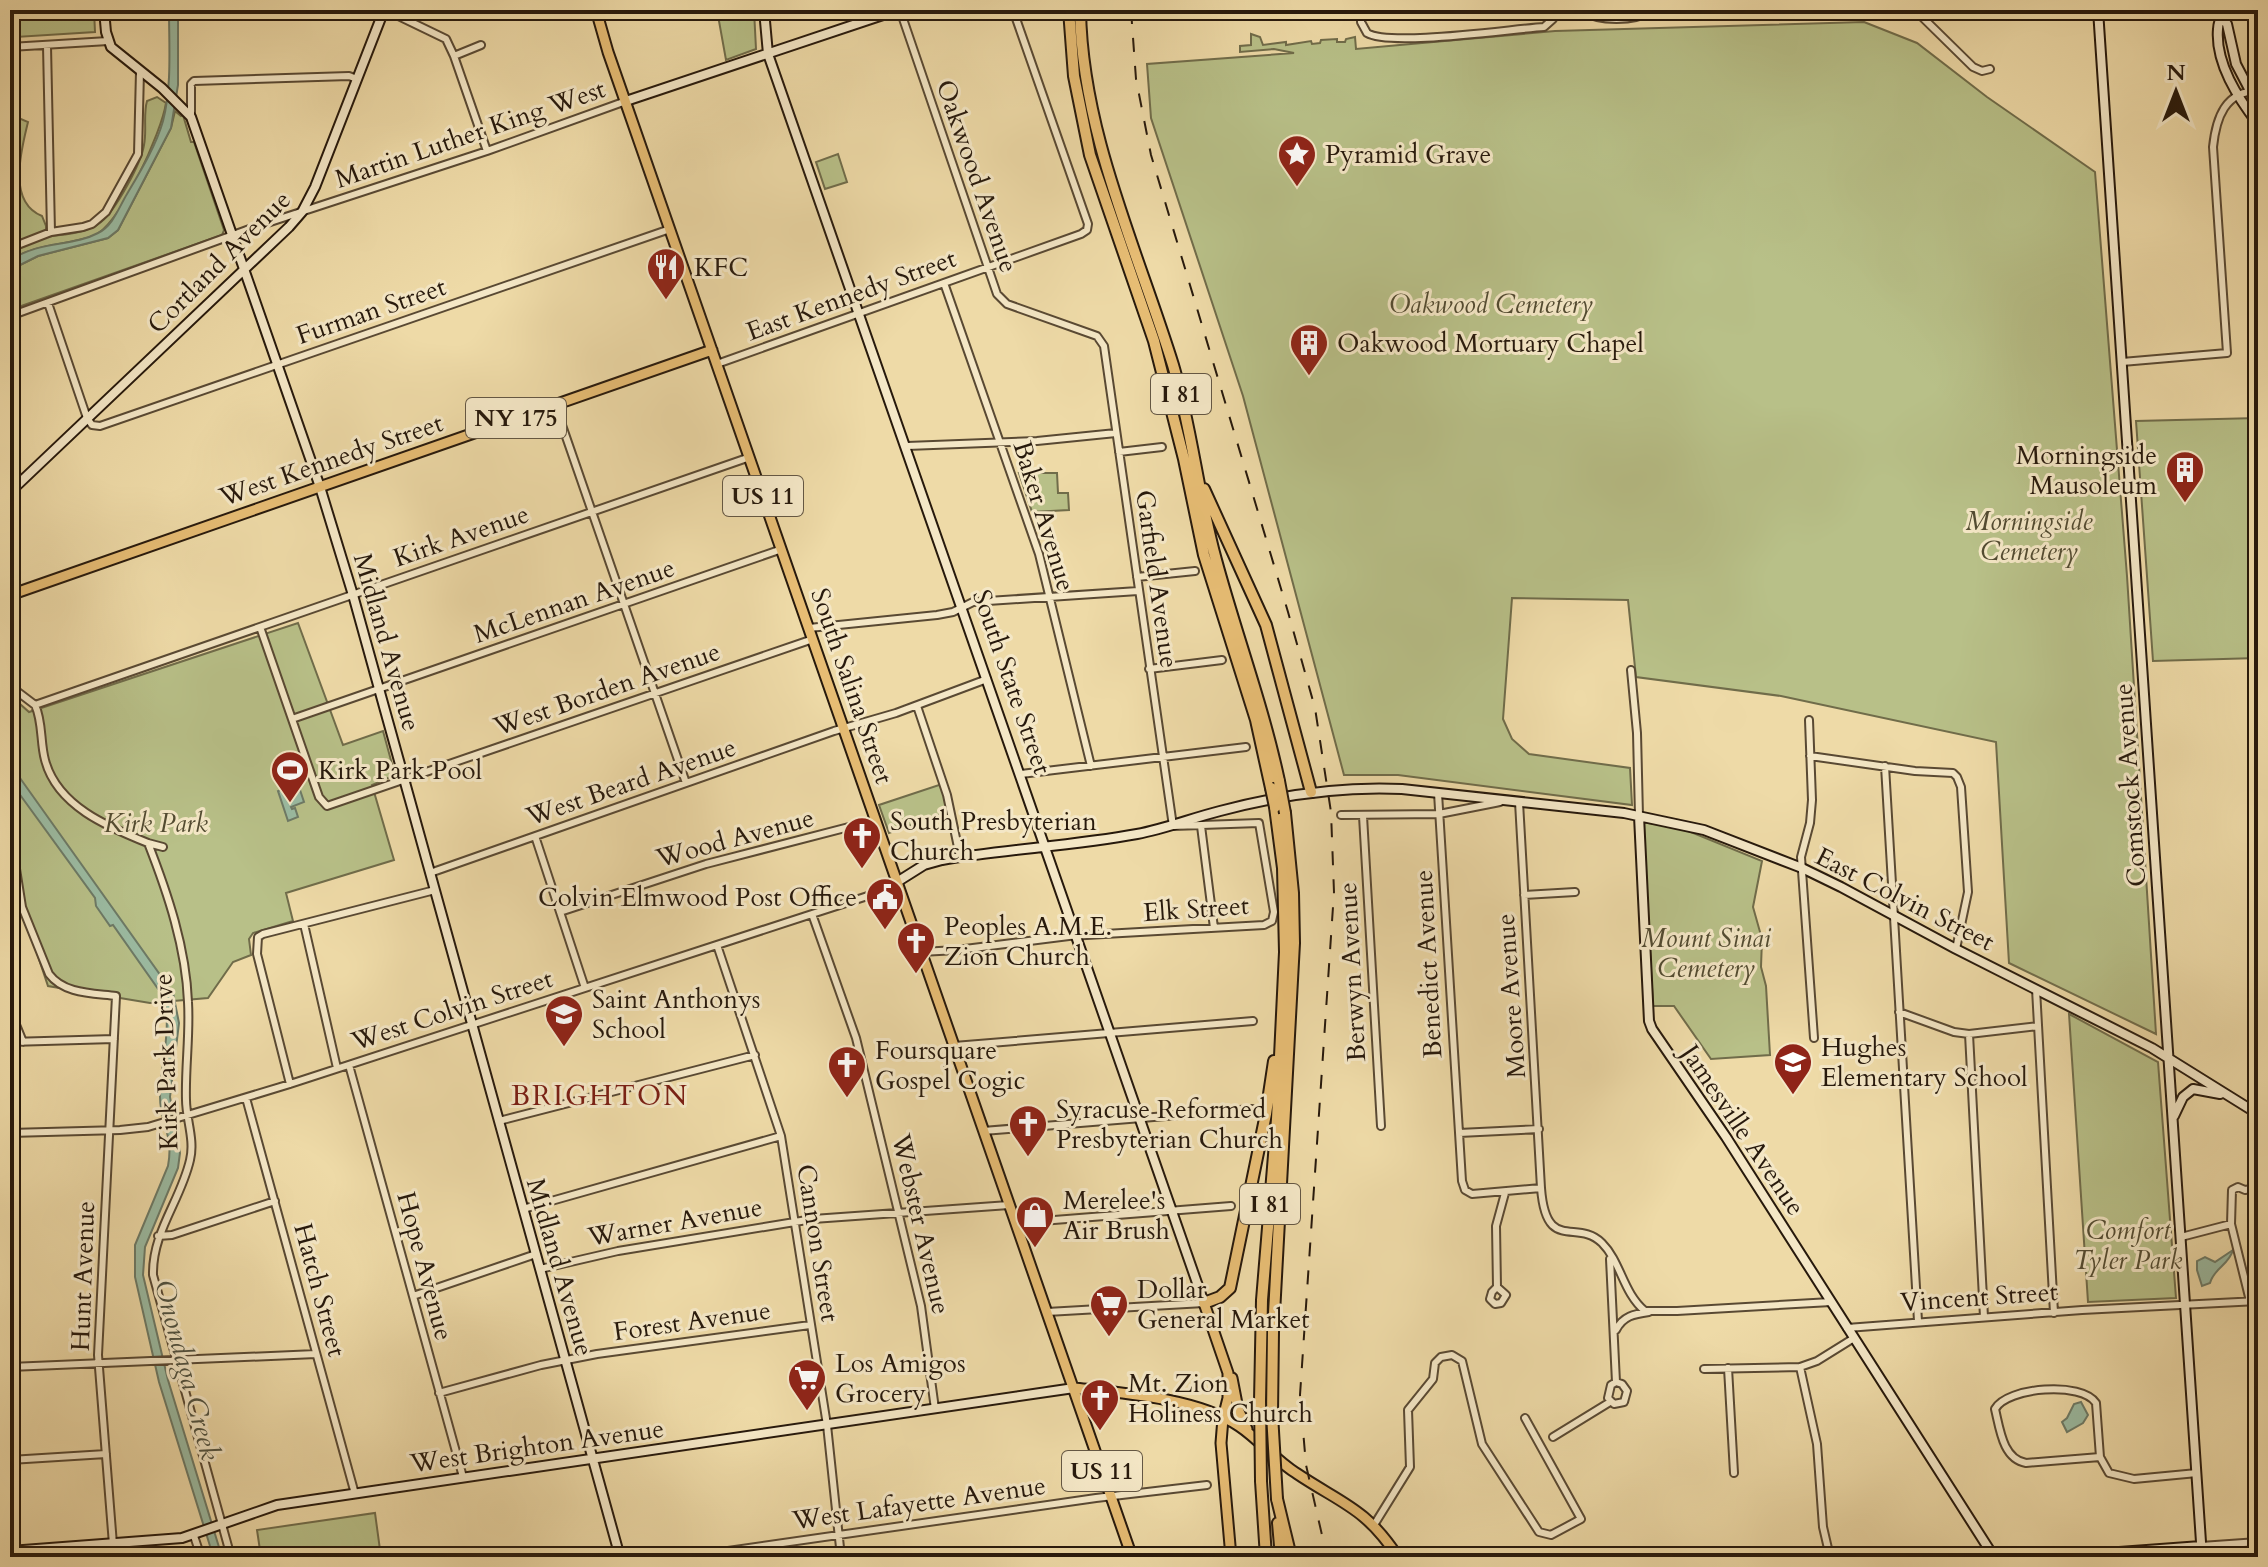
<svg xmlns="http://www.w3.org/2000/svg" width="2268" height="1567" font-family="Cardo,serif">
	<style>
		.green { fill: #b8c088; stroke: #706c4a; stroke-width: 2 }
		.water { fill: #9bbba2; stroke: #6d7a66; stroke-width: 2 }
		.lines { fill: none; stroke-linecap: round; stroke-linejoin: round }
		.street-casing { stroke: #594933; stroke-width: 10 }
		.secondary-casing { stroke: #27190c; stroke-width: 12 }
		.primary-casing { stroke: #27190c; stroke-width: 13 }
		.highway-casing { stroke: #27190c; stroke-width: 14 }
		.street { stroke: #f4e7c6; stroke-width: 6 }
		.secondary { stroke: #f4e7c6; stroke-width: 8 }
		.primary { stroke: #e7bd74; stroke-width: 9 }
		.highway { stroke: #e7bd74; stroke-width: 10 }
		.rail { stroke: #27190c; stroke-width: 2; stroke-dasharray: 14 14; stroke-linecap: butt }
		.highway-bridge-casing { stroke: #27190c; stroke-width: 14; stroke-linecap: butt }
		.highway-bridge { stroke: #e7bd74; stroke-width: 10 }
		.labels { text-anchor: middle; dominant-baseline: central; stroke-width: 6; stroke-linejoin: round; paint-order: stroke }
		.shield { fill: #f4e7c6; stroke: #645744; stroke-width: 2 }
		.shield-label { font-size: 24px; font-weight: bold; fill: #27190c }
		.street-label { font-size: 26px; fill: #27190c; stroke: #f4e7c6 }
		.poi-label { font-size: 26px; fill: #27190c; stroke: #f4e7c6; text-anchor: start }
		.park-label { font-size: 26px; font-style: italic; fill: #524b31; stroke: #f4e7c6 }
		.neighbourhood-label { font-size: 28px; letter-spacing: 2px; fill: #7a1f14; stroke: #f4e7c6 }
		.water-label { font-size: 28px; font-style: italic; fill: #505240; stroke: #f4e7c6 }
	</style>
	<rect width="100%" height="100%" fill="#eedaa7"/>
	<filter id="stains"><feTurbulence type="fractalNoise" baseFrequency=".0025" numOctaves="4"/><feColorMatrix values="0 0 0 0 .2 0 0 0 0 .09 0 0 0 0 .02 0 0 0 .5 -.17"/></filter>
	<radialGradient id="worn" r=".72"><stop offset=".6" stop-color="#630" stop-opacity="0"/><stop offset="1" stop-color="#630" stop-opacity=".3"/></radialGradient>
	<path class="green" d="M15,10H94L95,32L16,37Z
		M717,10H754L756,49L726,60Z
		M1864,22L1917,43L1987,97L2095,172L2127,576L2156,1034L2009,963L1996,742L1781,696L1636,677L1628,600L1512,598L1503,719L1512,739L1529,754L1630,768L1632,805L1398,775H1344L1243,396L1151,118L1147,64L1294,53L1274,49L1240,52V46L1251,45V34L1260,37L1263,45L1286,42V45L1311,41L1312,44L1320,43L1321,40L1337,39V42H1345L1346,39L1355,37L1356,49L1555,31Z
		M157,97L166,103C162,131 120,226 93,236C65,246 37,243 10,260V120L21,119L28,122C21,151 7,202 42,216L46,226V237C64,234 86,234 101,222C115,211 141,164 144,145C147,131 143,115 147,101Z
		M175,111L181,116L183,115L191,142H194L224,230L222,235L10,310V270L38,256L108,238L118,230L171,128Z
		M838,154L847,182L825,189L816,162Z
		M2258,418V658L2153,661L2136,421Z
		M1019,473H1057L1058,493H1068L1069,510L1032,512Z
		M298,623L343,745L383,731L395,775L372,785L394,860L286,893L293,921L253,933L249,939L251,955L233,962L208,998L150,1003L48,986L10,872V695L29,712Z
		M942,784L949,812L889,833L879,805Z
		M1643,822L1681,828L1762,861L1753,907L1762,939L1761,967L1766,986L1770,1055L1711,1059L1674,1006H1653Z
		M2069,1014L2158,1062L2176,1298L2088,1302Z
		M375,1513L381,1557H261L257,1530Z"/>
	<path class="water" d="M169,10H178V85L171,128L118,230L108,238L38,256L10,270V260C41,240 72,247 98,233C113,226 119,207 127,194C140,172 156,146 163,121C172,86 169,47 169,10Z
		M10,764L173,993L179,1023L170,1097L180,1153L178,1168L145,1247L143,1275L168,1380L222,1557H214L210,1546L159,1382L135,1277V1245L168,1166C174,1135 160,1123 160,1097C160,1063 173,1030 163,996L113,925L110,926L96,906L95,898L10,781Z
		M298,784L304,802L291,807L292,809L295,808L298,817L288,821L278,791Z
		M2233,1250C2229,1265 2214,1268 2210,1283L2202,1286L2197,1270V1261L2205,1257L2215,1262Z
		M2081,1402L2088,1415L2083,1423L2067,1432L2062,1422L2067,1418L2074,1404Z"/>
	<g class="lines">
		<defs>
			<path id="street" d="M386,10L446,39L454,56L487,151
				M900,10L997,294L1007,304L1097,336L1104,346L1173,826L1259,823L1274,912L1272,921L1264,925L1069,936L957,950L921,952
				M1150,10L1152,14L1158,16L1252,10
				M1361,10V22L1367,33C1390,47 1511,29 1544,27L1553,19L1555,10
				M1580,10C1599,22 1634,22 1653,10
				M1915,10L1973,67L1982,71L1990,69
				M104,13L137,10
				M10,24L11,47
				M47,46L51,232
				M10,47L108,41
				M454,56L481,45
				M191,116V84L194,81L349,76L357,79
				M10,248L51,232L83,227L92,224L106,212L138,154L140,71
				M944,283L1039,554L1091,766
				M48,303L87,418L92,425L100,426L670,229
				M10,316L255,227L487,151L626,101
				M2122,362L2227,353L2213,147C2216,118 2225,91 2258,91
				M717,364L1081,234L1087,230L1088,224L1013,10
				M555,405L686,783
				M907,446L1037,441L1116,433
				M1119,452L1162,447
				M10,468L22,481
				M1137,577L1195,571
				M260,627L319,797L327,806L813,639
				M809,628L937,615L953,612L973,602L1138,591
				M1149,669L1222,660
				M1631,670L1637,733L1639,816
				M10,686L35,705L750,457
				M35,705C43,722 40,742 45,760C57,806 108,827 148,843C168,894 186,948 188,1002C190,1035 185,1067 186,1100C186,1119 195,1140 190,1160C181,1200 152,1232 153,1275L231,1557
				M917,706L947,795L960,857
				M292,719L782,549
				M1809,720L1812,800L1810,823L1801,857L1814,1038
				M1810,756L1915,771L1953,773L1957,777L1961,787L1968,892L1956,949
				M1885,766L1918,1321
				M1021,774L1246,747
				M1438,793L1462,1181L1465,1190L1472,1194L1541,1188
				M1519,802L1541,1188C1546,1254 1577,1218 1602,1243C1621,1262 1623,1293 1645,1311H1677L1831,1302
				M1341,815L1439,814L1500,802
				M1363,816L1381,1126
				M1201,826L1214,928
				M535,836L585,988
				M10,842L13,850L22,907L49,974C64,994 92,993 116,996L98,1355L114,1557
				M148,843L163,847
				M430,873L834,731L896,713L987,679
				M1524,895L1575,892
				M560,912L706,864L876,820
				M812,914L856,1038L921,1306L935,1409
				M304,924L337,1068
				M717,945L781,1136L827,1425L841,1557
				M2036,989L2054,1313
				M10,1010L23,1042
				M1899,1012L1954,1032L1969,1034L2038,1026
				M1969,1034L1984,1317
				M10,1042L114,1039
				M954,1046L1253,1021
				M349,1065L463,1477
				M290,1084L257,954L258,937L263,934L435,890
				M246,1098L355,1494
				M499,1121L755,1055
				M983,1131L1252,1109
				M10,1133L120,1130L148,1127L290,1084L812,914L880,892L897,882
				M1459,1133L1539,1129
				M523,1209L781,1136
				M1016,1223L1231,1206
				M158,1236L172,1235L275,1201
				M2181,1237L2231,1224
				M1610,1259L1616,1382L1611,1385L1608,1398L1614,1404L1624,1402L1627,1391L1622,1384L1616,1382
				M540,1269L618,1251L813,1219L1009,1205
				M1497,1287L1506,1295L1501,1303L1495,1304L1490,1299L1492,1292L1497,1287L1496,1226L1505,1193
				M413,1296L536,1254
				M2250,1301L2231,1224L2232,1190L2238,1187L2245,1190L2258,1188
				M1047,1312L1204,1303
				M1847,1328L2082,1310L2258,1301
				M1616,1330C1623,1316 1634,1314 1649,1312
				M10,1367L316,1354
				M1800,1367L1817,1444L1823,1527L1830,1557
				M1728,1368L1734,1473
				M1704,1369L1800,1367L1817,1361L1854,1338
				M439,1393L541,1365L597,1354L810,1325
				M1553,1437L1610,1402
				M2100,1457L2026,1463C2003,1459 2000,1430 1995,1409C2007,1387 2082,1381 2096,1403L2100,1457L2109,1473L2134,1479L2197,1473
				M10,1460L106,1454
				M1374,1525L1410,1467L1408,1410L1433,1379L1435,1363L1441,1357L1452,1355L1462,1361L1482,1444L1539,1532L1551,1535L1581,1519L1525,1418
				M194,1536L201,1557
				M2201,1546L2258,1542
				M686,1557L1096,1498L1207,1485"/>
			<path id="secondary" d="M104,10L106,32L111,47L162,88L191,117L320,487L353,595L620,1557
				M764,10L768,54L1204,1303
				M2098,10L2202,1557
				M2221,10C2222,17 2218,22 2218,29C2215,63 2238,98 2258,124
				M2222,18L2227,24L2236,64L2258,106
				M626,101L898,10
				M10,492L289,227L302,212L315,187L384,10
				M1639,816L1649,1021L1652,1029L1726,1137L1994,1557
				M897,882L924,865L942,860C1006,849 1072,846 1137,834C1165,829 1192,818 1220,811C1280,795 1339,786 1402,789L1624,813L1704,830L1802,868L1841,887L1956,949L2152,1048L2258,1114
				M2174,1116L2183,1097L2193,1089L2220,1094
				M10,1551L182,1538L277,1505L1074,1388
				M2051,1557L2201,1546"/>
			<path id="primary" d="M596,10L608,52L1132,1557
				M10,595L712,350
				M1204,1303L1228,1373V1398L1223,1418L1221,1443L1231,1557
				M1232,1378L1238,1409L1247,1429
				M1074,1388C1123,1393 1197,1398 1239,1426C1260,1440 1275,1460 1296,1473C1342,1504 1365,1507 1398,1557"/>
			<path id="highway" d="M1069,10L1074,76L1090,155L1154,341L1184,459L1204,555L1256,720L1271,788
				M1080,10C1082,133 1137,249 1173,365C1192,429 1198,496 1216,560C1236,634 1263,706 1279,781
				M1204,489L1266,625L1311,792
				M1204,1303L1220,1297L1230,1288L1266,1114L1274,1061
				M1260,1401L1262,1300L1277,1119L1285,952L1283,868L1275,807
				M1272,1414L1273,1332L1294,943L1293,893L1285,813
				M1261,1481L1266,1557
				M1277,1499L1291,1557
				M1278,1523L1281,1557"/>
		</defs>
		<use href="#street" class="street-casing"/>
		<use href="#secondary" class="secondary-casing"/>
		<use href="#primary" class="primary-casing"/>
		<use href="#highway" class="highway-casing"/>
		<use href="#street" class="street"/>
		<use href="#secondary" class="secondary"/>
		<use href="#primary" class="primary"/>
		<use href="#highway" class="highway"/>
		<path class="rail" d="M1131,10L1136,79L1151,155L1288,612L1315,708L1331,812L1334,892L1300,1395L1306,1465L1327,1557"/>
		<defs>
			<path id="highway-bridge" d="M1279,781L1285,813
				M1271,788L1275,807
				M1260,1401L1261,1481
				M1272,1414L1277,1499"/>
		</defs>
		<use href="#highway-bridge" class="highway-bridge-casing"/>
		<use href="#highway-bridge" class="highway-bridge"/>
	</g>
	<defs>
		<symbol id="sight-pin" viewBox="-11 -11 22 30"><path d="M0 17L-7.5 6A9.5 9.5 0 1 1 7.5 6Z" fill="#8f2418" stroke="#f4e7c6"/><path d="M0-6L1.8-2.2L6-1.7L2.9 1.2L3.7 5.4L0 3.3L-3.7 5.4L-2.9 1.2L-6-1.7L-1.8-2.2Z" fill="#fff"/></symbol>
		<symbol id="restaurant-pin" viewBox="-11 -11 22 30"><path d="M0 17L-7.5 6A9.5 9.5 0 1 1 7.5 6Z" fill="#8f2418" stroke="#f4e7c6"/><path d="M-5-6h1v4h1v-4h1v4h1v-4h1v5L-1.5 .5V6h-2V.5L-5-1ZM5-6V6H3V1.5H1.5Q1.5-4 5-6Z" fill="#fff"/></symbol>
		<symbol id="building-pin" viewBox="-11 -11 22 30"><path d="M0 17L-7.5 6A9.5 9.5 0 1 1 7.5 6Z" fill="#8f2418" stroke="#f4e7c6"/><path d="M-4-6H4V6H1V3H-1V6H-4ZM-2.5-4.3h1.7v1.8h-1.7ZM.8-4.3h1.7v1.8H.8ZM-2.5-1h1.7V.8h-1.7ZM.8-1h1.7V.8H.8Z" fill="#fff"/></symbol>
		<symbol id="stadium-pin" viewBox="-11 -11 22 30"><path d="M0 17L-7.5 6A9.5 9.5 0 1 1 7.5 6Z" fill="#8f2418" stroke="#f4e7c6"/><path d="M0-5a6.5 5 0 1 0 0 10a6.5 5 0 1 0 0-10ZM-3.5-1.8h7v3.6h-7Z" fill="#fff"/></symbol>
		<symbol id="church-pin" viewBox="-11 -11 22 30"><path d="M0 17L-7.5 6A9.5 9.5 0 1 1 7.5 6Z" fill="#8f2418" stroke="#f4e7c6"/><path d="M-1.2-6h2.4v3.5h3.3v2.4h-3.3V6h-2.4V-.1h-3.3v-2.4h3.3Z" fill="#fff"/></symbol>
		<symbol id="civic-pin" viewBox="-11 -11 22 30"><path d="M0 17L-7.5 6A9.5 9.5 0 1 1 7.5 6Z" fill="#8f2418" stroke="#f4e7c6"/><path d="M-.6-6.5H3V-4.5H.6V-3L4-1V1h2V6H-6V1h2V-1L-.6-3ZM-1.2 2.5V6h2.4V2.5Z" fill="#fff"/></symbol>
		<symbol id="school-pin" viewBox="-11 -11 22 30"><path d="M0 17L-7.5 6A9.5 9.5 0 1 1 7.5 6Z" fill="#8f2418" stroke="#f4e7c6"/><path d="M0-5L7-2L0 1L-7-2ZM-4 1L0 2.5L4 1V4Q0 6-4 4Z" fill="#fff"/></symbol>
		<symbol id="shop-pin" viewBox="-11 -11 22 30"><path d="M0 17L-7.5 6A9.5 9.5 0 1 1 7.5 6Z" fill="#8f2418" stroke="#f4e7c6"/><path d="M-5-2.5h2.3a2.7 3.5 0 0 1 5.4 0H5L5.5 6h-11ZM-1.5-2.5h3a1.5 2.3 0 0 0-3 0Z" fill="#fff"/></symbol>
		<symbol id="supermarket-pin" viewBox="-11 -11 22 30"><path d="M0 17L-7.5 6A9.5 9.5 0 1 1 7.5 6Z" fill="#8f2418" stroke="#f4e7c6"/><path d="M-6-5.5h2.5l.6 2H6L4.5 2H-2.5L-4.4-4H-6ZM-1.5 3.2a1.3 1.3 0 1 0 .1 0ZM3 3.2a1.3 1.3 0 1 0 .1 0Z" fill="#fff"/></symbol>
	</defs>
	<g fill-rule="evenodd">
		<use href="#sight-pin" x="1275" y="132" width="44" height="60"/>
		<use href="#restaurant-pin" x="644" y="245" width="44" height="60"/>
		<use href="#building-pin" x="1287" y="321" width="44" height="60"/>
		<use href="#building-pin" x="2163" y="448" width="44" height="60"/>
		<use href="#stadium-pin" x="268" y="748" width="44" height="60"/>
		<use href="#church-pin" x="840" y="814" width="44" height="60"/>
		<use href="#civic-pin" x="863" y="875" width="44" height="60"/>
		<use href="#church-pin" x="894" y="919" width="44" height="60"/>
		<use href="#school-pin" x="542" y="992" width="44" height="60"/>
		<use href="#school-pin" x="1771" y="1040" width="44" height="60"/>
		<use href="#church-pin" x="825" y="1043" width="44" height="60"/>
		<use href="#church-pin" x="1006" y="1102" width="44" height="60"/>
		<use href="#shop-pin" x="1013" y="1193" width="44" height="60"/>
		<use href="#supermarket-pin" x="1087" y="1282" width="44" height="60"/>
		<use href="#supermarket-pin" x="785" y="1356" width="44" height="60"/>
		<use href="#church-pin" x="1078" y="1376" width="44" height="60"/>
	</g>
	<g class="labels">
		<g class="shield">
			<rect x="1151" y="374" width="60" height="40" rx="6"/>
			<rect x="466" y="398" width="100" height="40" rx="6"/>
			<rect x="723" y="476" width="80" height="40" rx="6"/>
			<rect x="1240" y="1184" width="60" height="40" rx="6"/>
			<rect x="1062" y="1451" width="80" height="40" rx="6"/>
		</g>
		<g class="shield-label">
			<text x="1181" y="394">I 81</text>
			<text x="516" y="418">NY 175</text>
			<text x="763" y="496">US 11</text>
			<text x="1270" y="1204">I 81</text>
			<text x="1102" y="1471">US 11</text>
		</g>
		<g class="street-label">
			<text transform="translate(470 134) rotate(-19)">Martin Luther King West</text>
			<text transform="translate(977 176) rotate(71)">Oakwood Avenue</text>
			<text transform="translate(219 262) rotate(-45)">Cortland Avenue</text>
			<text transform="translate(851 295) rotate(-20)">East Kennedy Street</text>
			<text transform="translate(371 311) rotate(-19)">Furman Street</text>
			<text transform="translate(331 460) rotate(-19)">West Kennedy Street</text>
			<text transform="translate(1044 516) rotate(73)">Baker Avenue</text>
			<text transform="translate(461 536) rotate(-19)">Kirk Avenue</text>
			<text transform="translate(1157 579) rotate(82)">Garfield Avenue</text>
			<text transform="translate(574 601) rotate(-19)">McLennan Avenue</text>
			<text transform="translate(387 642) rotate(74)">Midland Avenue</text>
			<text transform="translate(1012 682) rotate(71)">South State Street</text>
			<text transform="translate(852 686) rotate(71)">South Salina Street</text>
			<text transform="translate(607 689) rotate(-19)">West Borden Avenue</text>
			<text transform="translate(631 782) rotate(-19)">West Beard Avenue</text>
			<text transform="translate(2130 785) rotate(-94)">Comstock Avenue</text>
			<text transform="translate(735 838) rotate(-15)">Wood Avenue</text>
			<text transform="translate(1905 899) rotate(27)">East Colvin Street</text>
			<text transform="translate(1196 909) rotate(-4)">Elk Street</text>
			<text transform="translate(1428 964) rotate(-93)">Benedict Avenue</text>
			<text transform="translate(1352 972) rotate(-93)">Berwyn Avenue</text>
			<text transform="translate(1511 996) rotate(-94)">Moore Avenue</text>
			<text transform="translate(452 1010) rotate(-18)">West Colvin Street</text>
			<text transform="translate(166 1062) rotate(-92)">Kirk Park Drive</text>
			<text transform="translate(1743 1130) rotate(56)">Jamesville Avenue</text>
			<text transform="translate(675 1222) rotate(-10)">Warner Avenue</text>
			<text transform="translate(921 1224) rotate(77)">Webster Avenue</text>
			<text transform="translate(818 1243) rotate(81)">Cannon Street</text>
			<text transform="translate(425 1266) rotate(75)">Hope Avenue</text>
			<text transform="translate(560 1267) rotate(74)">Midland Avenue</text>
			<text transform="translate(83 1276) rotate(-88)">Hunt Avenue</text>
			<text transform="translate(320 1290) rotate(75)">Hatch Street</text>
			<text transform="translate(1979 1297) rotate(-4)">Vincent Street</text>
			<text transform="translate(692 1321) rotate(-8)">Forest Avenue</text>
			<text transform="translate(537 1446) rotate(-8)">West Brighton Avenue</text>
			<text transform="translate(919 1503) rotate(-8)">West Lafayette Avenue</text>
		</g>
		<g class="poi-label">
			<text x="1325" y="154">Pyramid Grave</text>
			<text x="694" y="267">KFC</text>
			<text x="1337" y="343">Oakwood Mortuary Chapel</text>
			<text x="2157" y="455" text-anchor="end">Morningside<tspan x="2157" dy="30">Mausoleum</tspan></text>
			<text x="318" y="770">Kirk Park Pool</text>
			<text x="890" y="821">South Presbyterian<tspan x="890" dy="30">Church</tspan></text>
			<text x="857" y="897" text-anchor="end">Colvin Elmwood Post Office</text>
			<text x="944" y="926">Peoples A.M.E.<tspan x="944" dy="30">Zion Church</tspan></text>
			<text x="592" y="999">Saint Anthonys<tspan x="592" dy="30">School</tspan></text>
			<text x="1821" y="1047">Hughes<tspan x="1821" dy="30">Elementary School</tspan></text>
			<text x="875" y="1050">Foursquare<tspan x="875" dy="30">Gospel Cogic</tspan></text>
			<text x="1056" y="1109">Syracuse Reformed<tspan x="1056" dy="30">Presbyterian Church</tspan></text>
			<text x="1063" y="1200">Merelee's<tspan x="1063" dy="30">Air Brush</tspan></text>
			<text x="1137" y="1289">Dollar<tspan x="1137" dy="30">General Market</tspan></text>
			<text x="835" y="1363">Los Amigos<tspan x="835" dy="30">Grocery</tspan></text>
			<text x="1128" y="1383">Mt. Zion<tspan x="1128" dy="30">Holiness Church</tspan></text>
		</g>
		<g class="park-label">
			<text x="1491" y="304">Oakwood Cemetery</text>
			<text x="2029" y="521">Morningside<tspan x="2029" dy="30">Cemetery</tspan></text>
			<text x="156" y="823">Kirk Park</text>
			<text x="1706" y="938">Mount Sinai<tspan x="1706" dy="30">Cemetery</tspan></text>
			<text x="2128" y="1230">Comfort<tspan x="2128" dy="30">Tyler Park</tspan></text>
		</g>
		<g class="neighbourhood-label">
			<text x="600" y="1096">BRIGHTON</text>
		</g>
		<g class="water-label">
			<text transform="translate(187 1370) rotate(75)">Onondaga Creek</text>
		</g>
	</g>
	<rect width="2268" height="1567" fill="none" stroke="#eedaa7" stroke-width="40"/>
	<rect x="12" y="12" width="2244" height="1543" fill="none" stroke="#27190c" stroke-width="4"/>
	<rect x="20" y="20" width="2228" height="1527" fill="none" stroke="#27190c" stroke-width="2"/>
	<g transform="translate(2176 92)" stroke="#f4e7c6" stroke-width="6" paint-order="stroke">
	<path d="M0-6L14 30L0 20L-14 30Z" fill="#27190c"/>
	<text y="-12" font-size="22" font-weight="bold" text-anchor="middle" fill="#27190c">N</text>
	</g>
	<rect width="100%" height="100%" filter="url(#stains)"/>
	<rect width="100%" height="100%" fill="url(#worn)"/>
</svg>
